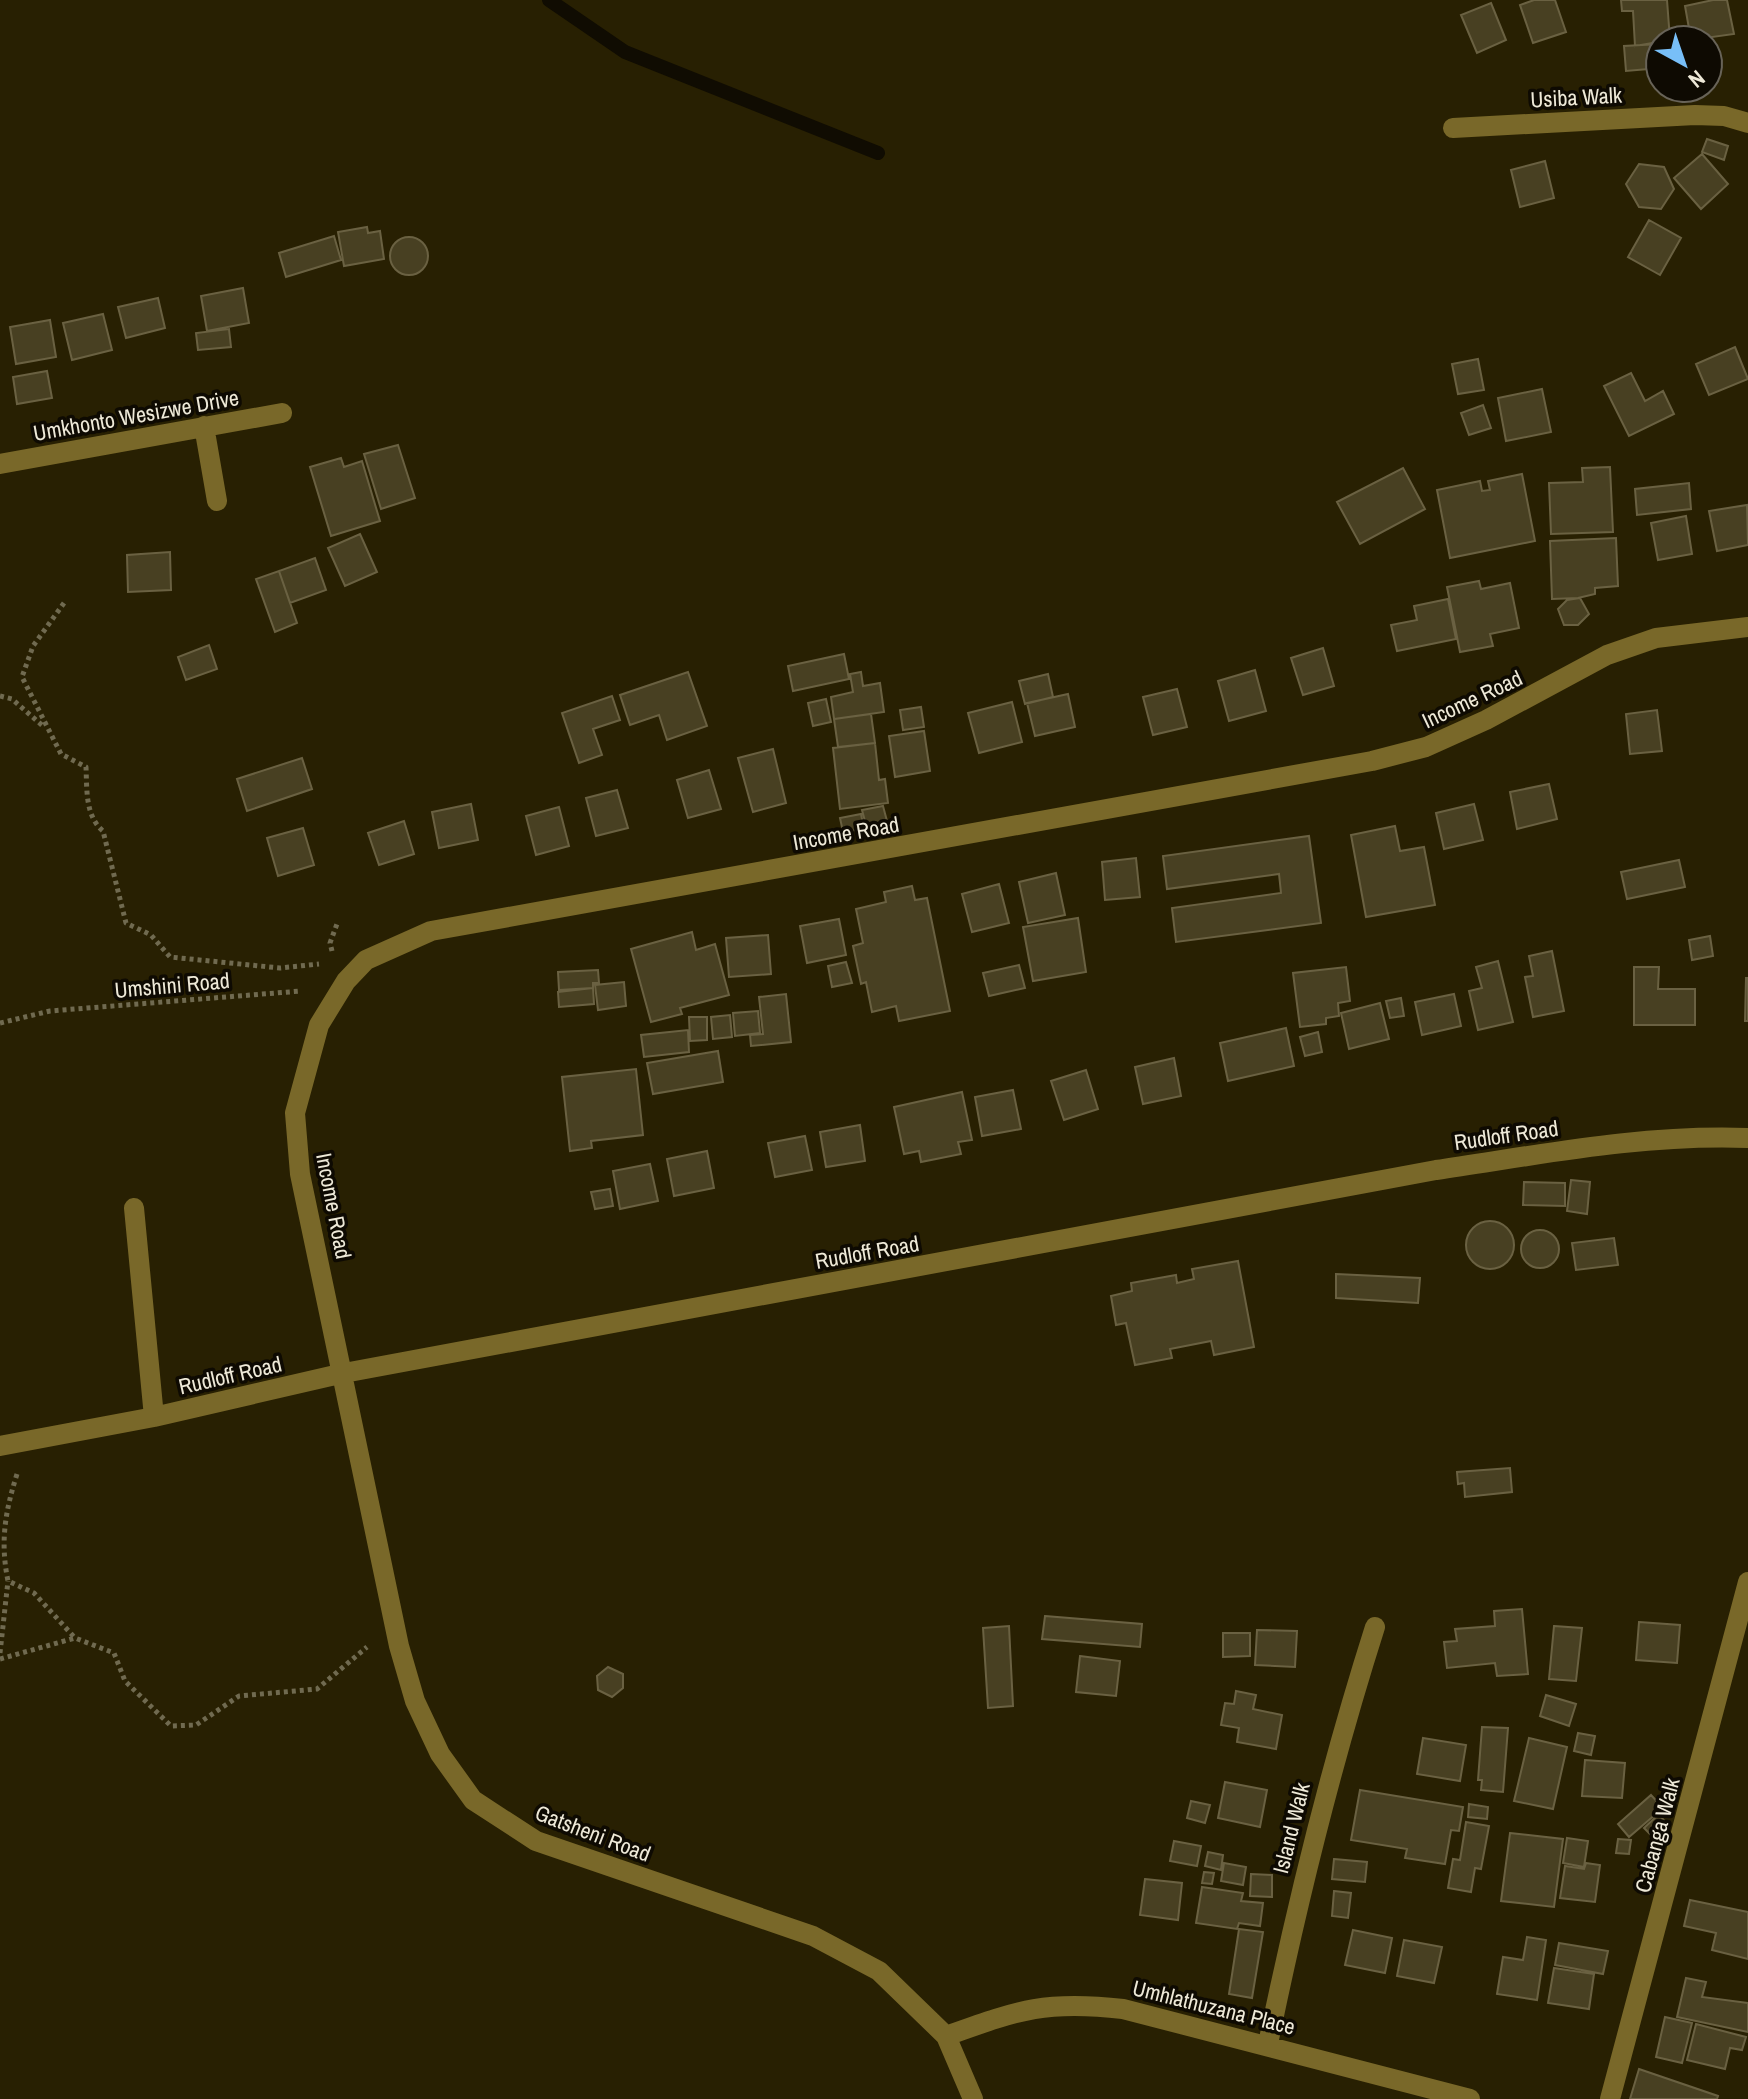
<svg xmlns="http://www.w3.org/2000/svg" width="1748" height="2099" font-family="'Archivo Narrow',sans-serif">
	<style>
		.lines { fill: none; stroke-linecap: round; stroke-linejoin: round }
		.stream { stroke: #100c02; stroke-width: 14 }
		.building { fill: #484022; stroke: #6a6142; stroke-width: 2 }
		.path { stroke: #706a50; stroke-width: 5; stroke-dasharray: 4 4; stroke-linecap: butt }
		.minor { stroke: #796829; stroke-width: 20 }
		.labels { text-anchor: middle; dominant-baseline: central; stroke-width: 7; stroke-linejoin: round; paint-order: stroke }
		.street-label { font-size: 22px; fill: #eee9d8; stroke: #0e0a02 }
	</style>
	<rect width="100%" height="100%" fill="#282002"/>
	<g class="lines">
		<path class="stream" d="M549,0L625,52L878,153"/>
	</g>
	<path class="building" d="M1534,0H1555L1566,32L1533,43L1520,5Z
		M1621,0H1667L1670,40L1635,46L1633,11H1622Z
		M1713,0H1727L1734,34L1691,40L1685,6Z
		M1491,3L1506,40L1477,53L1461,15Z
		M1660,44V68L1626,71L1624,46Z
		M1707,139L1728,146L1724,160L1702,152Z
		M1702,154L1728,184L1701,209L1674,178Z
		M1545,161L1554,198L1520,207L1511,170Z
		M1639,164L1664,167L1674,189L1661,209L1639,207L1626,184Z
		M1649,220L1681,238L1660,275L1628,257Z
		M367,227L368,233L380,231L384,259L344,266L338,232Z
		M334,236L341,260L286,277L279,253Z
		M390 256a19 19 0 1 1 38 0a19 19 0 1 1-38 0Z
		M243,288L249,323L207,331L201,296Z
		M158,298L165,328L126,338L118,307Z
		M103,314L112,350L72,360L63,323Z
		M50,320L56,357L16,364L10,327Z
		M229,329L231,347L198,350L196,333Z
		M1735,347L1748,379L1709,395L1696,364Z
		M1478,359L1484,390L1458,394L1452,364Z
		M47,371L52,398L17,404L13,377Z
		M1631,373L1645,401L1663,391L1674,414L1629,436L1604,386Z
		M1542,389L1551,432L1506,441L1498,398Z
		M1483,405L1491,428L1469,435L1461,413Z
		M398,445L415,498L381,509L364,454Z
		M341,458L344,467L362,461L380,521L331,536L310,467Z
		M1610,467L1613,532L1551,534L1549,483L1583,482L1582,468Z
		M1403,468L1425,509L1360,544L1337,502Z
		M1522,474L1535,541L1450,558L1437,490L1480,481L1482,491L1490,490L1488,481Z
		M1689,483L1691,509L1637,515L1635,489Z
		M1747,505L1748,545L1717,551L1709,511Z
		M1686,516L1692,554L1658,560L1651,523Z
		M360,534L377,572L345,586L328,548Z
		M1616,538L1618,586L1595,588V594L1578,598L1552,599L1550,541Z
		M170,552L171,590L128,592L127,555Z
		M315,558L326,590L290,603L279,571Z
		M279,571L297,623L275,632L256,579Z
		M1479,581L1481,589L1510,583L1519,628L1490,634L1493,646L1460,652L1447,587Z
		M1580,598L1589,614L1578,625H1564L1558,609L1567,600Z
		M1448,599L1456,639L1397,651L1391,625L1417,620L1414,606Z
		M209,645L217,669L186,680L178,657Z
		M1323,648L1334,686L1303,695L1291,658Z
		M844,654L849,679L793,691L788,666Z
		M1255,670L1266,711L1229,721L1218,681Z
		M688,672L707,726L667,740L659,715L630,725L620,695Z
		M861,672L863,686L880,683L884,712L834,719L831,697L853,692L850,674Z
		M1048,674L1053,697L1025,704L1019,681Z
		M1177,689L1187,727L1153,735L1143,697Z
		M1068,694L1075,727L1035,736L1027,703Z
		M612,696L620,720L593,729L602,755L579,763L562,713Z
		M826,699L831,722L813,726L808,703Z
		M1012,702L1022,742L979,753L968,713Z
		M921,707L924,727L903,730L900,710Z
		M1657,710L1662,751L1630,754L1626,714Z
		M871,714L875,743L838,747L834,719Z
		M924,731L930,771L895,777L889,736Z
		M875,743L879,780L885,779L888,803L840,809L833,748Z
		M773,749L786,803L753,812L738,758Z
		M302,758L312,789L247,811L237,779Z
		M709,770L721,809L688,818L677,780Z
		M1549,784L1557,819L1517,829L1510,792Z
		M617,790L628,828L596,836L586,798Z
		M471,804L478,840L439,848L432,812Z
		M1474,804L1483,840L1444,849L1436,813Z
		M883,806L887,821L866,825L862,810Z
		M559,807L569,846L536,855L526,816Z
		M861,814L864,829L843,832L840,818Z
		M404,821L414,854L379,865L368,833Z
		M1395,826L1400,851L1424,847L1435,905L1366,917L1351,835Z
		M303,828L314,865L278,876L267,838Z
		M1309,836L1321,923L1176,942L1172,908L1281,893L1279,874L1167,889L1163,856Z
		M1136,858L1140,897L1105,900L1102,862Z
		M1679,860L1685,887L1627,899L1621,872Z
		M1056,873L1065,915L1028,923L1019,882Z
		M999,884L1009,923L972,932L962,894Z
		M912,886L915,900L927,898L950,1011L899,1021L896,1006L872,1012L866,982L861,984L853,946L863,943L856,909L886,902L884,892Z
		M1078,918L1086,972L1033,981L1023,927Z
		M839,919L846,955L807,963L800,926Z
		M692,932L696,950L715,944L729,995L680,1008L682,1014L651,1022L631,949Z
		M768,935L771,974L729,977L726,938Z
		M1710,936L1713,956L1692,960L1689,940Z
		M1552,951L1564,1011L1533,1017L1525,977L1533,976L1529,956Z
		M1498,961L1513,1022L1478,1030L1469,991L1482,988L1476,967Z
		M846,962L852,983L832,987L828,966Z
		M1019,965L1025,988L989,996L983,973Z
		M1346,967L1350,1001L1338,1003L1339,1016L1326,1018V1024L1300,1027L1293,973Z
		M1634,967H1659L1658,989H1695V1025H1634Z
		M598,970L599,983H593V988L559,990L558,972Z
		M1746,978H1748V1021H1745Z
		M624,982L626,1006L598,1010L595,985Z
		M593,988L594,1004L559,1007L558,992Z
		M786,994L791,1042L751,1046L750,1035L763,1034L759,997Z
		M1454,994L1461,1026L1422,1035L1415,1002Z
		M1401,998L1404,1016L1390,1018L1386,1001Z
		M1380,1003L1389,1039L1349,1049L1341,1013Z
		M758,1011L760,1033L735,1036L733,1013Z
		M730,1015L732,1037L713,1039L711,1017Z
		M689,1017H707V1040L690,1041Z
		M1286,1028L1294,1066L1228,1081L1220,1043Z
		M688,1030L689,1052L644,1057L641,1035Z
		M1318,1032L1322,1052L1305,1056L1300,1037Z
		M718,1051L723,1082L653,1094L647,1063Z
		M1174,1058L1181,1096L1143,1104L1135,1067Z
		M636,1069L643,1135L591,1141L592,1148L570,1151L562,1077Z
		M1086,1070L1098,1109L1064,1120L1051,1081Z
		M1013,1090L1021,1129L982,1136L975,1097Z
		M962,1092L972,1140L958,1142L961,1154L921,1162L919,1151L904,1154L894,1107Z
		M860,1125L865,1161L826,1167L820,1132Z
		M805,1136L812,1170L775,1177L768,1143Z
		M707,1151L714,1188L674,1196L667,1159Z
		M650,1164L658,1201L620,1209L613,1171Z
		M1571,1180L1590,1182L1587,1214L1567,1211Z
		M1524,1182L1565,1183V1206L1523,1205Z
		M610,1189L613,1206L595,1209L591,1192Z
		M1466 1245a24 24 0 1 1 48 0a24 24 0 1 1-48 0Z
		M1521 1249a19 19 0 1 1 38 0a19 19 0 1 1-38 0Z
		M1614,1238L1618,1265L1576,1270L1572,1243Z
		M1238,1261L1254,1347L1214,1355L1211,1341L1170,1349L1172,1358L1135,1365L1126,1323L1116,1325L1111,1296L1132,1291L1131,1283L1176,1275L1177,1283L1194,1279L1192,1269Z
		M1336,1274L1420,1278L1418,1303L1336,1298Z
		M1510,1468L1512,1492L1465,1497L1464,1483L1458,1484L1457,1472Z
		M1522,1609L1528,1674L1497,1676L1495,1663L1447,1668L1444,1642L1457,1641L1455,1629L1495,1626L1494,1611Z
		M1045,1616L1142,1624L1140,1647L1042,1639Z
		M1639,1622L1680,1625L1677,1663L1636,1660Z
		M1009,1626L1013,1706L988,1708L983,1628Z
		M1554,1626L1582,1628L1576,1681L1549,1679Z
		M1257,1630L1297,1631L1295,1667L1255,1665Z
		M1223,1633H1250V1656L1223,1657Z
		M1080,1656L1120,1661L1116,1696L1076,1692Z
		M608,1667L623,1674V1688L612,1697L598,1690L597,1676Z
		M1236,1691L1256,1695L1253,1709L1282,1715L1276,1749L1237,1742L1239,1728L1221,1725L1225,1703L1234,1704Z
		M1546,1695L1576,1704L1569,1726L1540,1716Z
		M1482,1727L1508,1728L1503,1792L1481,1790L1482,1780H1478Z
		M1578,1733L1595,1736L1591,1755L1574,1751Z
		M1423,1738L1466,1745L1460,1781L1417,1774Z
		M1529,1738L1567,1747L1553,1809L1514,1801Z
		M1585,1760L1625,1763L1622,1798L1582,1796Z
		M1225,1782L1267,1790L1260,1827L1218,1818Z
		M1360,1790L1463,1807L1459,1831L1451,1830L1445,1864L1405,1858L1407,1849L1351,1840Z
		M1651,1795L1663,1808L1629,1837L1618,1824Z
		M1191,1801L1210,1805L1205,1823L1187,1818Z
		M1469,1804L1488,1807L1487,1819L1468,1817Z
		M1659,1814L1665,1822L1651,1835L1644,1828Z
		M1466,1822L1489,1826L1481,1869L1475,1868L1471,1892L1448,1888L1453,1859L1460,1860Z
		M1510,1833L1563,1839L1554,1907L1501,1901Z
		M1567,1838L1588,1841L1584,1867L1563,1863Z
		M1618,1839L1631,1840L1629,1854L1616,1853Z
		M1174,1841L1201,1846L1197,1866L1170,1861Z
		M1208,1852L1223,1855L1221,1870L1205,1866Z
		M1334,1859L1367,1862L1365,1882L1332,1879Z
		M1224,1863L1246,1867L1243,1885L1221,1881Z
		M1586,1863L1600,1865L1595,1902L1560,1898L1565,1866L1584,1869Z
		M1204,1872L1214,1873L1212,1884L1202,1883Z
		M1251,1874L1272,1875V1897L1250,1896Z
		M1145,1879L1182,1883L1178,1920L1140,1915Z
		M1202,1887L1243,1893L1241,1901L1263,1903L1260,1926L1239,1923L1237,1929L1196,1923Z
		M1334,1891L1351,1893L1348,1918L1332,1916Z
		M1690,1900L1748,1912V1959L1712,1950L1716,1933L1684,1926Z
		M1239,1929L1263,1932L1252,1998L1229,1994Z
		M1353,1930L1392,1938L1385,1973L1345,1965Z
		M1527,1937L1546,1940L1537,2000L1497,1994L1503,1957L1523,1960Z
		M1404,1940L1442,1947L1434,1983L1397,1976Z
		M1559,1943L1608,1951L1603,1974L1555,1965Z
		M1554,1968L1594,1974L1589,2009L1548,2003Z
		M1686,1978L1706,1982L1702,1997L1748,2003V2032L1677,2017Z
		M1665,2017L1692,2023L1682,2063L1656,2057Z
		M1696,2024L1746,2037L1742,2050L1730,2048L1725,2069L1687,2060Z
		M1639,2069L1718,2096L1717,2099H1630Z"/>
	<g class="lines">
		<path class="path" d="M64,603L33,646L22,677L61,754L86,767C87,789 85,816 103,831L126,923L151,935L170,957L280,968L319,964
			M0,696L12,699L44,727
			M332,951L330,943L337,924
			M0,1023L50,1011L301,991
			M17,1474C5,1512 0,1542 8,1581L34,1593L75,1638
			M0,1653L8,1581
			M0,1659L75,1638L114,1653L125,1681L171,1726L196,1725L239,1696L317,1689L367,1647"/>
		<path class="minor" d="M1453,128L1695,115L1724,116L1748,123
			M204,426L217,501
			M0,464L282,413
			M134,1208L154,1417
			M0,1446L154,1417L344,1373L1436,1170C1539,1155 1643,1134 1748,1138
			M946,2036C1019,2010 1045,2000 1123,2009L1470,2099
			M1268,2044C1297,1903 1331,1765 1375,1627
			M973,2099L946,2036L879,1971L813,1936L536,1841L473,1800L440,1754L415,1701L399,1646L300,1174L295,1113L319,1025L346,981L366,960L431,931L1372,761L1426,747L1486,720L1607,655L1656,638L1748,627
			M1610,2099L1748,1582"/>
	</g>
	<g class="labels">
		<g class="street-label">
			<text transform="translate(1576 97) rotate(-3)">Usiba Walk</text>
			<text transform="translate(136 415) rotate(-10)">Umkhonto Wesizwe Drive</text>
			<text transform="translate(1472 699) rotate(-25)">Income Road</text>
			<text transform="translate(846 833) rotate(-10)">Income Road</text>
			<text transform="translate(172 985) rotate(-5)">Umshini Road</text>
			<text transform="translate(1506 1135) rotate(-8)">Rudloff Road</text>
			<text transform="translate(334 1206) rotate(79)">Income Road</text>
			<text transform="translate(867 1252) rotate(-10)">Rudloff Road</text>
			<text transform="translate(230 1375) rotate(-13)">Rudloff Road</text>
			<text transform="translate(1291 1828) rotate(-76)">Island Walk</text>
			<text transform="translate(593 1833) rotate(21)">Gatsheni Road</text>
			<text transform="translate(1657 1835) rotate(-75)">Cabanga Walk</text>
			<text transform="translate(1214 2007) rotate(14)">Umhlathuzana Place</text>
		</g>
	</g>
	<g transform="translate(1684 64) rotate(140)"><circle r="38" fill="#0e0a02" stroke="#686358" stroke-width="2"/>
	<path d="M0-6L14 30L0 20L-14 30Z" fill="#78bff8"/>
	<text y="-12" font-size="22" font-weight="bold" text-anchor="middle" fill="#eee9d8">N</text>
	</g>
</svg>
